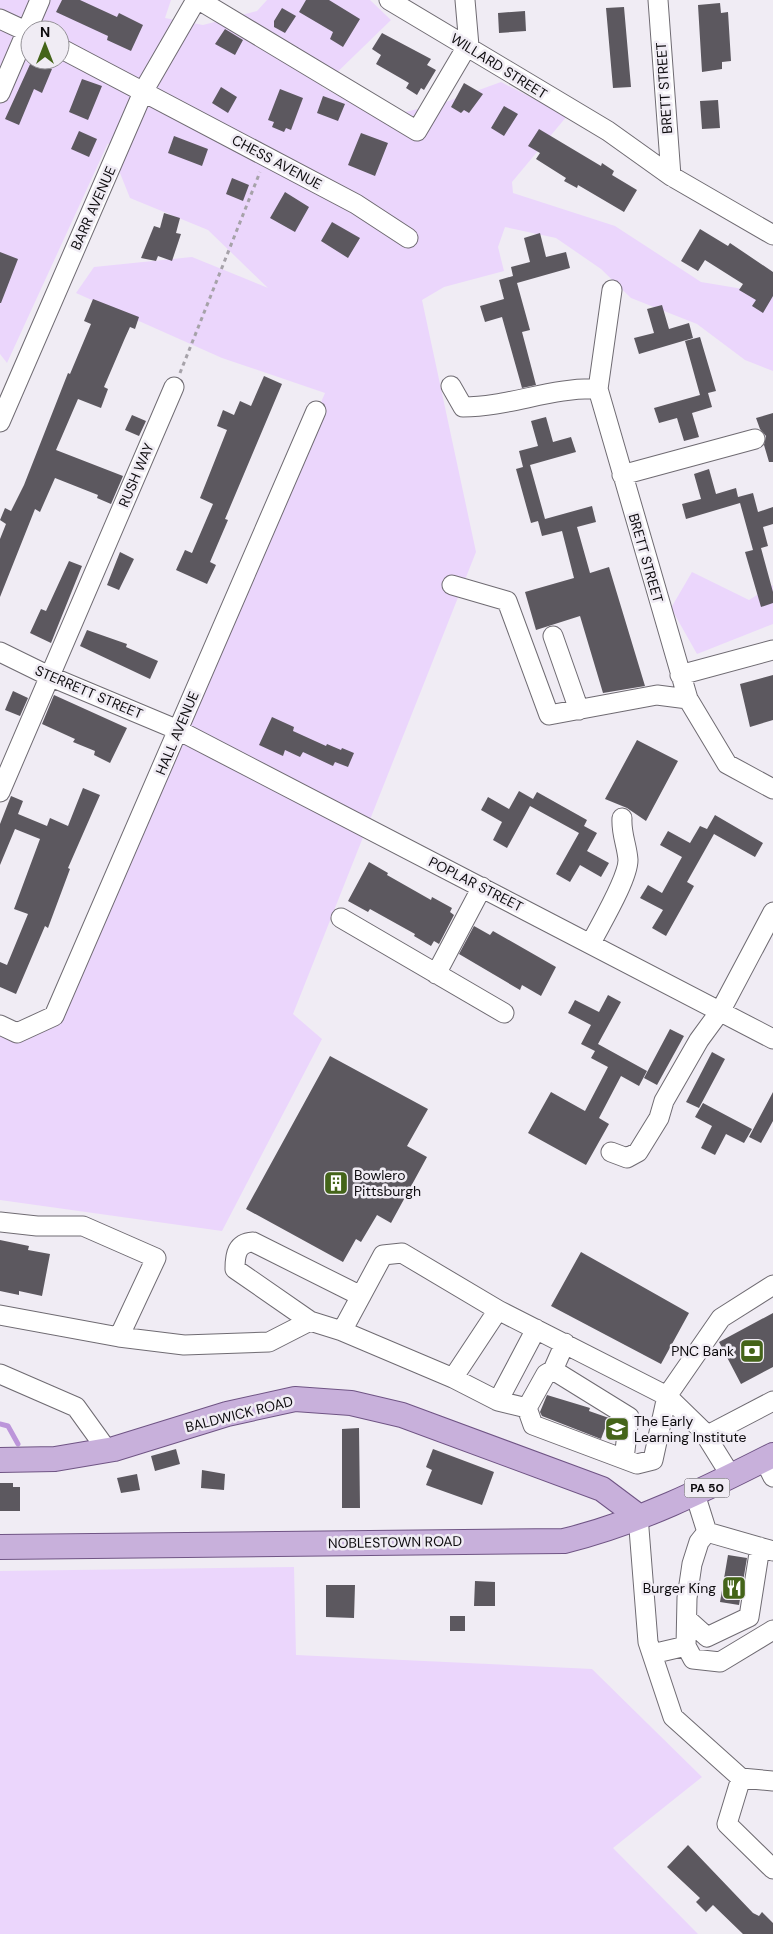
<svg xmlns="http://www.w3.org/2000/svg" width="773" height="1934" font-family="'DM Sans',sans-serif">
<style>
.green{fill:#ebd6fc;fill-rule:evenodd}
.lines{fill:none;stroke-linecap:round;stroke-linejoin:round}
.stream{stroke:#bc95da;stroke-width:5}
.building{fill:#5c585f}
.minor-casing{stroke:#6f6b72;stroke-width:21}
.major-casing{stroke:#6f5484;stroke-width:26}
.path{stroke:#a6a2a9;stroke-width:3;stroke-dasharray:4 4;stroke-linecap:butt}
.minor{stroke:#fff;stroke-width:19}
.major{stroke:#c8b0db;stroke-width:24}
.labels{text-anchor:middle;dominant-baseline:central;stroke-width:5;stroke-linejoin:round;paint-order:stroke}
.shield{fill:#f0ecf4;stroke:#514e53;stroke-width:1}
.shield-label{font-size:12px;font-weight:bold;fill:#0d0b0e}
.street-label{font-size:14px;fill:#0d0b0e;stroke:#f0ecf4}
.poi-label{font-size:14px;fill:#0d0b0e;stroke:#f0ecf4;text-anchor:start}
</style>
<rect width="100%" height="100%" fill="#f0ecf4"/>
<path class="green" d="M0,0H171L165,18L203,25L257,11L267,0H370L391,20L322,87L380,118L443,103L501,82L567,116L512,182L513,193L615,226L701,282L773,294V371L745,360L697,324L631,298L601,269L556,238L505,227L498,247L504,271L444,287L422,300L476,552L293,1014L322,1039L222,1231L0,1200V1017L28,1029L58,1007L325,393L222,358L76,293L94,267L192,257L268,288L208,230L130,198L108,143L7,363L0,354ZM30,30H60V60H30Z
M692,572L749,600L773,585V624L697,654L671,608Z
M294,1567L296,1655L592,1669L702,1777L613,1848L698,1934H0V1571Z"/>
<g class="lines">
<path class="stream" d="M0,1424L8,1426L18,1444"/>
</g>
<path class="building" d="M62,0H80L117,17L119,13L143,25L131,51L107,40L108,36L56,12Z
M306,0H329L360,19L343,47L330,39L333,32L299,12Z
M720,3L721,13L728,12L731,61L722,62V69L702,72L698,5Z
M624,7L631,87L613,88L606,8Z
M282,8L296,16L285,33L274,27V21Z
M525,11L526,31L499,33L498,13Z
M225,29L243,40L235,55L215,44Z
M382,33L431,59L427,65L436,70L424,90L421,88L417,95L406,88L409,83L376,64L381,55L372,49Z
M32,60L52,69L42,93L34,89L19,125L5,119Z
M82,79L102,86L88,120L69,112Z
M464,83L483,94L469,113L464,110L461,113L451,107Z
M221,87L237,97L228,113L212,103Z
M280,89L303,98L291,130L286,128L284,132L272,127L274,122L268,120Z
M323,96L345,104L338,121L317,113Z
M718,100L720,128L702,129L700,101Z
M504,106L518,114L504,136L491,128Z
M539,129L601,166L602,163L614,171L612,175L637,190L624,212L578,185L577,188L564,181L566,178L536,159L540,153L528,146Z
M79,131L97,139L89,157L71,149Z
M361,133L388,143L375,176L348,165Z
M174,136L208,149L202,166L168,153Z
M232,178L249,185L243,201L226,194Z
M285,192L309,207L295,232L270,218Z
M164,213L180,218L176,233L181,234L172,261L158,256L156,261L141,258L154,226L160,228Z
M332,222L360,238L348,258L321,241Z
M700,229L728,246L730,243L773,272V296L763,313L752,306L756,300L739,290L743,284L705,260L698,271L681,261Z
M540,233L546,257L566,252L570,268L517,283L530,330L522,332L536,385L522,388L502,317L485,322L480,306L504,299L499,280L513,276L511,267L530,262L524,238Z
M0,252L18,259L1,303H0Z
M93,299L139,317L135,329L130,327L125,338L104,387L108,389L101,408L78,399L56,450L123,476L111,504L97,498L98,495L55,478L40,512L35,509L0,597V539L6,524L0,520L5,508L11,511L24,485L68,373L70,374L91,324L84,321Z
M662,305L669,329L689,323L693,338L639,354L634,338L654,333L647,309Z
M700,337L716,391L708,393L712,407L692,413L699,437L684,441L677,418L659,423L654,408L700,395L685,341Z
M264,376L282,384L225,519L228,520L210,562L216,565L207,584L176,570L185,550L192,553L213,504L200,498L227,430L217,426L223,410L234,415L240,401L251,406Z
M773,413V462H769L764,445L766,436L760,429L756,418Z
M132,415L146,421L139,436L125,430Z
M546,417L553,442L571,437L576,452L530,465L545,519L592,506L596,522L577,527L590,573L609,567L645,686L603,693L580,616L536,630L525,592L574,578L562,531L542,536L538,521L531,523L516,469L523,467L519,451L538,446L531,421Z
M709,469L716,494L736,488L738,497L753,493L758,512L773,507V524L763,527L768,546L761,548L773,592V603L761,607L745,552L753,550L740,503L686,519L682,504L701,499L694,474Z
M120,552L134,559L119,590L107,585Z
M69,561L82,566L51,643L30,633L41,609L46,611Z
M87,630L127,644L126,647L158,661L150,679L80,646Z
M773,675V720L750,727L740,684Z
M13,691L28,698L20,716L5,710Z
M54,695L127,728L110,763L94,755L95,751L73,742L75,739L42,724Z
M272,717L294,727L293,731L326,746L327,744L341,750L342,748L354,753L348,767L335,762L333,766L303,752L300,757L285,750L283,756L259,745Z
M637,740L678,761L646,821L627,808L605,799Z
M83,788L100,795L68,868L70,869L48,928L45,926L16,994L0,987V962L7,965L28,914L14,909L40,839L15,829L0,865V824L11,796L23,801L18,814L47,826L50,818L68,826Z
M519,791L533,799L537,792L587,820L584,826L597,833L587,851L609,863L601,877L580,865L570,882L556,874L579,833L530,806L507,848L493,840L502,822L481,810L488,797L509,809Z
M715,815L763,843L755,857L714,834L687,882L694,886L666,936L652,928L663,910L640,898L648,885L662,893L682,857L660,845L668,831L690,843L700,826L707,829Z
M369,862L388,873L387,875L431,900L432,897L452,908L450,912L454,915L439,944L434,941L431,946L414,936L415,934L370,909L368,912L348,901Z
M474,926L490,935L493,931L556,967L541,996L522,985L520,990L459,954Z
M608,995L621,1002L598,1044L647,1071L639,1086L621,1076L599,1118L609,1124L586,1165L528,1133L551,1092L585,1111L608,1067L591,1058L595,1051L581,1044L591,1025L568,1013L575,1000L599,1012Z
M670,1029L684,1036L657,1085L644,1078Z
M712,1052L725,1059L699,1108L686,1102Z
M330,1056L428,1109L407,1146L427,1157L391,1223L377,1215L361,1242L356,1239L343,1262L246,1209Z
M773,1092V1121L761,1143L749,1137Z
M703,1103L752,1129L744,1143L726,1134L715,1155L701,1148L712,1126L695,1117Z
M0,1240L29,1246L28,1250L50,1254L42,1296L19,1291V1295L0,1291Z
M581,1252L689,1313L661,1364L551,1306Z
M773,1313V1367L741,1384L719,1342Z
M547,1395L590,1408L589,1411L609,1418L601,1439L542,1416L540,1412Z
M359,1428L360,1508H342V1429Z
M176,1449L180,1464L155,1471L151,1456Z
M433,1449L494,1472L482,1505L426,1485L432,1470L426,1467Z
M202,1470L225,1474L224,1490L201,1488Z
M137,1474L140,1490L121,1493L117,1478Z
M0,1483H13V1487H20V1511H0Z
M728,1555L747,1558L739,1605L720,1602Z
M475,1581L495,1582V1606H474Z
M326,1585H355L354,1618L326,1617Z
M450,1616H465V1631H450Z
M688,1845L753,1913L759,1916L762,1912L773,1923V1934H743L713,1905L706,1912L696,1902L700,1898L667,1867Z"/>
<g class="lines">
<defs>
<path id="minor" d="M199,0L417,131L463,53L469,46L465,0
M389,0L608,131L671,176L773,235
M658,0L671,176
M0,19L30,33
M60,48L356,204L408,238
M0,93L40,0
M612,290L598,389L688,699L727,764L773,789
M451,386L463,407C509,407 552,387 598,389
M0,422L144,90L196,0
M622,475L755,439
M452,585L507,601L549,715L657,695L688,699
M553,636L579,710
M0,652L49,676L178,730L773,1039
M680,675L773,650
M0,792L174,387
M341,918L504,1013
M591,943C600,925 628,879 628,860C627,845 621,834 622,818
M436,974L482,887
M0,1025L17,1033L54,1016L316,411
M611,1152L627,1158L638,1152L659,1118L664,1101L699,1040L721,1010L773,912
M0,1222L37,1226H83L156,1258L119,1337L0,1315
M310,1321L235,1269C235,1254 237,1243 253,1242L361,1296
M342,1331L383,1255L402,1253L498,1310
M119,1337L184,1345L269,1342L310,1321L342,1331L453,1378L498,1310L667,1396L703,1431L731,1476
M565,1343L553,1370L546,1374L527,1408L533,1425L637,1464L653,1460L667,1396L721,1318L773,1285
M553,1370L629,1417L624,1459
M0,1374L76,1407L107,1450
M453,1378L498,1401
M527,1408L498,1401L536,1329
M706,1436L773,1401
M764,1459L773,1477
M695,1494L707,1532
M638,1516L648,1642L673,1717L741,1778L773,1781
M773,1551L707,1532L699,1542L692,1564L687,1598L686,1646L693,1659L720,1662L773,1630
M687,1619L707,1637L749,1617L760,1547
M652,1654L686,1646
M741,1778L727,1824L773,1869"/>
<path id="major" d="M0,1460L55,1459L114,1449L227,1414L295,1399L351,1403L402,1415L602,1489L638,1516
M0,1547L564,1541C638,1523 706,1489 773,1455"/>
</defs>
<use href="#minor" class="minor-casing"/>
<use href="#major" class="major-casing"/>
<path class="path" d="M180,373L260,172"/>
<use href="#minor" class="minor"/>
<use href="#major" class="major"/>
</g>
<defs>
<symbol id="building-square" viewBox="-11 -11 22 22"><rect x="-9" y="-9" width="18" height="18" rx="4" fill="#446419" stroke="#f0ecf4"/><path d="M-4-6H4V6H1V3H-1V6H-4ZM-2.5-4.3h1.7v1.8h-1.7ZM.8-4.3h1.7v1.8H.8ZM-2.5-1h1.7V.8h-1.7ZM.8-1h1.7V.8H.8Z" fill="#fff"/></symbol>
<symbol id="bank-square" viewBox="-11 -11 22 22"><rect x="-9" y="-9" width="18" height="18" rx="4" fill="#446419" stroke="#f0ecf4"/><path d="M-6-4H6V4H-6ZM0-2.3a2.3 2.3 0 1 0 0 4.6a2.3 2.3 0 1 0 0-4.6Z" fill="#fff"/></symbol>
<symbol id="school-square" viewBox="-11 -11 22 22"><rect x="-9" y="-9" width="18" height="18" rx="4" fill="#446419" stroke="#f0ecf4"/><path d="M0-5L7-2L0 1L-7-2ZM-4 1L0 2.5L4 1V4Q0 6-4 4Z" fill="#fff"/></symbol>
<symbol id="restaurant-square" viewBox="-11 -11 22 22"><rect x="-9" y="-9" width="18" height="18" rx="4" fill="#446419" stroke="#f0ecf4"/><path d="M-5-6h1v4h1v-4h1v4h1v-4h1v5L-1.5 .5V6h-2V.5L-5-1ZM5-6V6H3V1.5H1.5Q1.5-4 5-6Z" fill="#fff"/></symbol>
</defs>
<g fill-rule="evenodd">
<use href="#building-square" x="322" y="1169" width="28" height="28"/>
<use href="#bank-square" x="738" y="1337" width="28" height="28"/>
<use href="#school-square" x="603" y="1415" width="28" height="28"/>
<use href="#restaurant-square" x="720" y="1574" width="28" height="28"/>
</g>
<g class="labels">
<rect class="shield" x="684.5" y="1478.5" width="45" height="19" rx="4"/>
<g class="shield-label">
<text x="707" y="1488">PA 50</text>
</g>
<g class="street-label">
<text transform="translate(499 66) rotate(32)">WILLARD STREET</text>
<text transform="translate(664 88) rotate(-94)">BRETT STREET</text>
<text transform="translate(277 162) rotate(28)">CHESS AVENUE</text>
<text transform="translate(93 208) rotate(-66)">BARR AVENUE</text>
<text transform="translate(136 475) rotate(-67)">RUSH WAY</text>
<text transform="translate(646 558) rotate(74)">BRETT STREET</text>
<text transform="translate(89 692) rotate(23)">STERRETT STREET</text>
<text transform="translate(177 733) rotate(-67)">HALL AVENUE</text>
<text transform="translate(476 884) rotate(27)">POPLAR STREET</text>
<text transform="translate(239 1414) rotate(-14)">BALDWICK ROAD</text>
<text transform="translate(395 1542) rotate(-1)">NOBLESTOWN ROAD</text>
</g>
<g class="poi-label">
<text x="354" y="1175">Bowlero<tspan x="354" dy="16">Pittsburgh</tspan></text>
<text x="734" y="1351" text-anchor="end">PNC Bank</text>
<text x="634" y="1421">The Early<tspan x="634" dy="16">Learning Institute</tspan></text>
<text x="716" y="1588" text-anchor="end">Burger King</text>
</g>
</g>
<g transform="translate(45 45)"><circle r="24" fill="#f0ecf4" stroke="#959298"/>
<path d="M0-4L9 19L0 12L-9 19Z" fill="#446419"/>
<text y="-8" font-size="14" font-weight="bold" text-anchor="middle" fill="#0d0b0e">N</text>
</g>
</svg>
